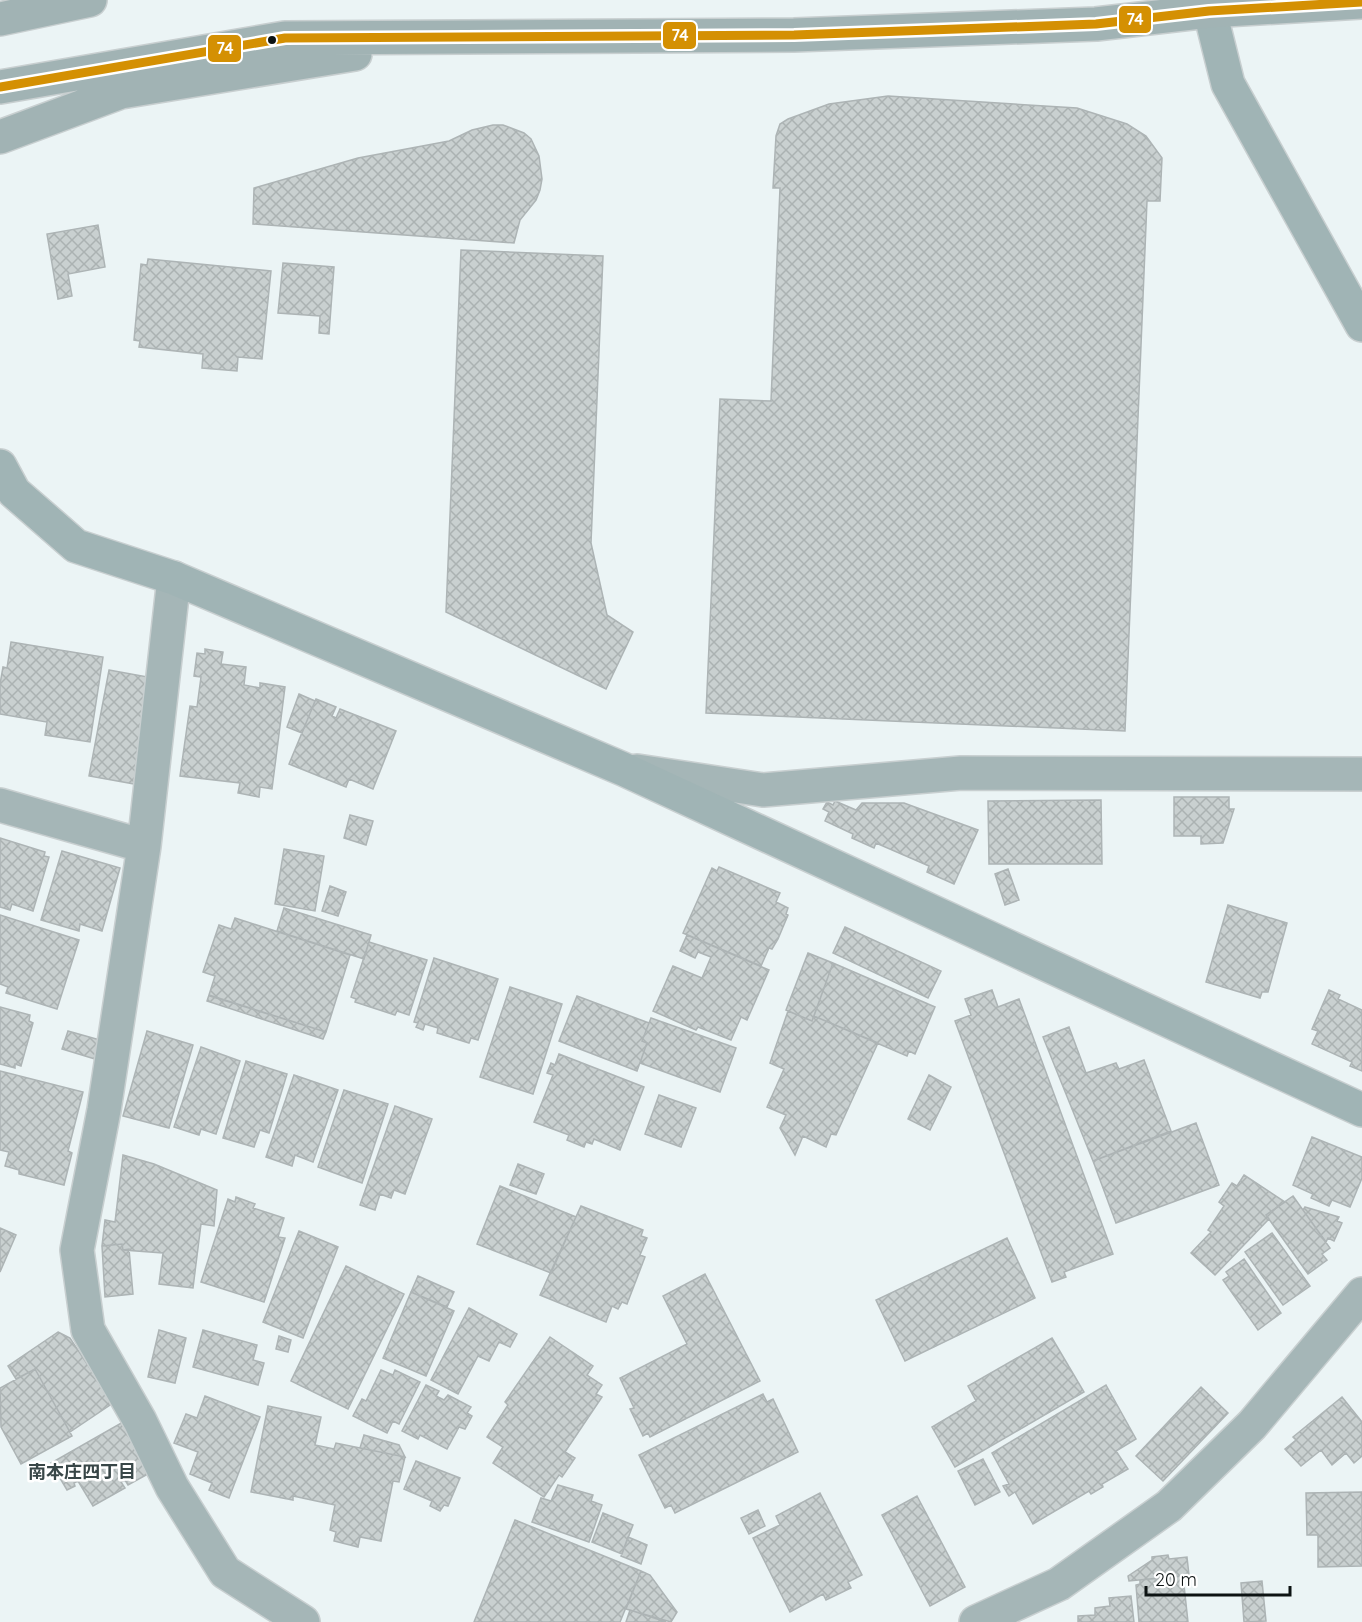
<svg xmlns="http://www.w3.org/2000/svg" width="1362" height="1622" font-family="Quicksand,'Noto Sans JP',sans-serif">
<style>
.building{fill:url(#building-cross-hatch);stroke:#adb4b5;stroke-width:1.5}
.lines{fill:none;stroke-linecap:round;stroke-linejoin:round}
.street-casing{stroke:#c8cfd0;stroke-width:36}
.secondary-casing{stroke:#c8cfd0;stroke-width:36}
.highway-casing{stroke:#c8cfd0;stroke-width:36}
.street{stroke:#a5b6b7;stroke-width:33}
.secondary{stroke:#a0b4b5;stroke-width:33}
.highway{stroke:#a1b3b4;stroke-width:33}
.bus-1-casing{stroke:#fff;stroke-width:14}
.bus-1{stroke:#d49003;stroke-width:9}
.bus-dot{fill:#0d1313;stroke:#fff;stroke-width:2}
.labels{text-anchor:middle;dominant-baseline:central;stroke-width:5;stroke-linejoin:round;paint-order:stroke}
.neighbourhood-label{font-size:18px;font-weight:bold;fill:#384647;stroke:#fff}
.line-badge{stroke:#fff;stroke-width:2}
.badge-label{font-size:16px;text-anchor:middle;font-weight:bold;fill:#fff}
</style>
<defs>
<pattern id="building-cross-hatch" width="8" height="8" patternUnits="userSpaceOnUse" patternTransform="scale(1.5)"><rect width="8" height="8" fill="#c9d0d0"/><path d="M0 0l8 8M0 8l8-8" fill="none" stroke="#abb2b2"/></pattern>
</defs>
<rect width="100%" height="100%" fill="#ebf4f5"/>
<path class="building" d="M888,96L1077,108L1127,124L1146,136L1162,158L1160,201H1147L1125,731L706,713L720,399L771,401L780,188H773L776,136L780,124L788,119L829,104Z
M493,125H503L524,133L531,139L539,156L542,179L540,190L536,200L520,220L514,243L253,224L254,188L358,158L449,141L472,130Z
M98,225L105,267L68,274L72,296L58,299L47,234Z
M461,250L603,256L591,543L607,615L633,632L606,689L446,612Z
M148,259L271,271L262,359L238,357L237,371L202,368L203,354L139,347L140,341L134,340L141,264L147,265Z
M283,263L334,267L329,334L319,333L320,316L278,313Z
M11,642L103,657L90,742L45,735L47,722L0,714V684L3,667L7,668Z
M205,649L223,652L221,664L246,667L244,685L260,688V683L285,687L272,789L260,787L259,797L238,793L240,783L180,776L190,706L197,707L201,677L194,676L197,653L205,654Z
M109,670L148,677L140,785L89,776Z
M299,694L315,701L302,733L287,727Z
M316,699L336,707L332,716L336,718L340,709L396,731L373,789L349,779L346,787L289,764Z
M1174,797H1229V809H1234L1223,843L1201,844V836H1174Z
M1101,800L1102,864H989L988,801Z
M835,801L856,810L862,803H904L978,830L954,884L927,872L929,866L876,843L874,848L852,838L853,834L825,821L829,812L823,809L827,802L833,805Z
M350,815L373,821L366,845L344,838Z
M0,838L45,852L44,856L49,857L33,911L12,904L10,910L0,907Z
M284,849L324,856L315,911L275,904Z
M62,851L120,868L102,931L80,924L79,931L41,920Z
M719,867L780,893L776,902L788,908L786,914L788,915L778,939L772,949L769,948L761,966L683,933L712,868L717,871Z
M1008,869L1019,900L1005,905L995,874Z
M330,886L346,892L338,916L322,911Z
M1228,905L1287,923L1268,992H1262L1260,998L1206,982Z
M284,908L371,935L364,959L277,931Z
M0,915L79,940L57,1009L6,993L8,987L0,984Z
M235,918L350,955L326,1032L209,995L215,976L203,972L219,925L231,929Z
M845,927L941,971L928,998L833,953Z
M687,935L769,970L747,1020L741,1017L731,1040L698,1027L696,1030L653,1011L673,966L702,978L711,957L698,952L695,958L680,951Z
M369,942L427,960L409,1015L397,1011L395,1015L355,1002L356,999L351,997Z
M808,953L833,963L812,1021L786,1010Z
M434,958L498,979L478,1040L471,1038L469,1043L437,1033L438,1028L425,1024L423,1030L416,1027L418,1023L414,1022Z
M833,963L935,1007L915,1054L909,1051L907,1056L814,1016Z
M510,987L562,1004L533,1094L480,1077Z
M992,990L998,1007L1019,999L1113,1254L1064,1272L1066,1277L1052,1282L955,1021L971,1015L965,999Z
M1329,990L1340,995L1338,999L1362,1010V1071L1350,1066L1352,1062L1312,1044L1318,1031L1312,1029Z
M209,995L210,996L326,1032L323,1039L207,1001Z
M577,996L649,1023L642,1041L647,1043L637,1071L559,1041Z
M0,1007L30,1015L29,1021L33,1023L21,1066L15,1064V1068L0,1064Z
M788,1011L812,1021L814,1016L878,1043L836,1135L831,1134L826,1147L803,1136L795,1155L780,1128L786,1115L767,1107L784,1069L770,1063Z
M651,1018L736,1048L720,1092L640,1063L647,1043L642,1041Z
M1069,1027L1086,1073L1116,1063L1119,1069L1144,1060L1171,1131L1093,1161L1043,1037Z
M68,1031L100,1040L95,1059L62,1049Z
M147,1031L193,1045L169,1128L123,1116Z
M201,1047L240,1061L216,1134L201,1129L199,1135L174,1127Z
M559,1054L644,1087L620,1150L594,1139L592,1144L586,1142L584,1147L567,1140L569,1135L534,1122L553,1075L547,1073L551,1063L555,1065Z
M246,1061L287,1074L269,1133L260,1130L254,1147L223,1138Z
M0,1071L83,1092L68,1151L72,1153L64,1185L19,1174V1170L5,1166L9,1152L0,1150Z
M294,1075L338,1090L313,1162L295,1155L292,1166L266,1157Z
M929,1075L951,1087L930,1130L908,1119Z
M344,1090L388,1104L362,1183L318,1167Z
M659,1095L696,1108L681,1147L645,1134Z
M395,1106L432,1119L405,1194L394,1190L391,1198L380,1194L375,1210L360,1205Z
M1196,1123L1219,1185L1116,1223L1093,1161Z
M1312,1137L1362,1157V1178L1350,1207L1332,1200L1329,1206L1311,1198L1313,1194L1293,1185Z
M123,1155L154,1164L217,1190L214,1226L201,1224L193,1288L159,1284L163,1253L123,1250L122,1244L102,1246L105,1220L115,1222Z
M518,1164L544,1174L536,1194L510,1185Z
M1244,1175L1285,1202L1266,1215L1269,1219L1215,1275L1191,1253L1211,1232L1208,1230L1224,1206L1219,1202L1232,1183L1237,1186Z
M500,1186L576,1217L551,1273L477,1244Z
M1293,1196L1330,1248L1322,1254L1327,1260L1308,1274L1266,1215Z
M236,1197L255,1204L253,1208L284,1218L278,1237L285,1238L264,1302L201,1282L228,1199L235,1202Z
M581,1206L643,1230L641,1236L647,1238L640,1255L645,1257L627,1304L622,1302L618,1309L612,1306L606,1322L540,1295Z
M1305,1207L1339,1217L1337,1221L1342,1223L1334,1241L1328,1238L1326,1242L1303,1210Z
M0,1228L16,1235L0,1272Z
M299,1231L338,1247L303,1338L263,1322Z
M1272,1233L1310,1286L1283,1305L1245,1252Z
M1007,1238L1035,1298L905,1361L876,1300Z
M122,1244L123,1250L129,1249L133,1294L105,1297L102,1246Z
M1244,1259L1281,1313L1258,1330L1223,1280L1229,1276L1226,1272Z
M346,1266L404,1294L348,1409L291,1381Z
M705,1274L760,1381L650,1437L648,1433L643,1436L630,1409L634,1408L620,1378L687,1344L663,1296Z
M418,1276L454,1292L447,1307L411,1292Z
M411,1292L454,1311L426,1376L383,1358Z
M469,1308L517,1334L510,1347L499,1342L489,1361L478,1356L458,1394L431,1380Z
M159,1330L186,1338L175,1383L148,1377Z
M203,1330L257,1345L253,1360L264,1363L258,1385L193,1367Z
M58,1332L70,1338L113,1403L70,1432L35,1369L16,1379L8,1366Z
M279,1336L291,1340L288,1352L276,1349Z
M550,1337L593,1366L587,1375L602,1385L596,1394L602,1397L565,1452L575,1458L562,1477L559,1475L544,1497L493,1463L503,1447L487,1437L508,1405L505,1402Z
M1052,1338L1084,1392L955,1467L932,1427L976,1401L968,1386Z
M35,1369L72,1436L21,1464L1,1427L0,1388Z
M381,1370L393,1375L395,1370L420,1382L399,1424L393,1421L387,1433L353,1416L362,1399L366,1401Z
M426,1385L439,1391L436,1396L444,1400L448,1395L471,1407L467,1413L472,1416L465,1429L459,1427L447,1449L420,1435L418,1439L402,1431Z
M1106,1385L1136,1439L1116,1451L1128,1469L1102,1484L1103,1487L1091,1494L1089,1491L1033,1524L1015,1492L1009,1496L1003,1486L1009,1484L992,1453Z
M1201,1387L1228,1413L1163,1481L1136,1456Z
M763,1394L767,1402L773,1399L798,1452L675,1513L671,1505L665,1508L639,1455Z
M205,1396L260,1417L229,1498L209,1490L212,1483L190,1474L198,1452L174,1443L186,1414L197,1418Z
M1342,1397L1362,1422V1456L1354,1463L1346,1453L1332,1465L1321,1450L1301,1466L1285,1449L1296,1440L1293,1437Z
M268,1406L321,1417L315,1445L334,1449L336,1443L405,1457L399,1482L393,1481L381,1541L360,1537L358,1547L334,1541L336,1532L330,1530L335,1505L293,1496V1500L251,1492Z
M123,1422L147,1465L143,1466L148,1474L128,1485L125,1480L121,1482L125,1488L93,1506L78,1481L74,1483L75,1486L67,1490L51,1463Z
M364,1435L399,1445L405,1457L360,1448Z
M983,1459L1000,1492L975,1505L958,1471Z
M416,1461L460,1478L448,1506L444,1505L440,1511L430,1506L432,1501L404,1489Z
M558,1485L593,1495L591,1501L602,1505L589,1542L532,1522L541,1498L551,1501Z
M1362,1492V1566L1318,1567V1535H1307L1306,1493Z
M820,1493L862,1575L848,1582L851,1588L826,1600L823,1594L790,1612L753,1538L780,1525L776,1516Z
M917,1496L965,1587L930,1606L882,1515Z
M758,1510L765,1526L749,1534L741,1518Z
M603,1513L633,1525L622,1554L592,1542Z
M515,1520L641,1571L620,1622H474Z
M628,1537L647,1545L641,1564L621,1556Z
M1168,1555L1169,1559L1187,1557L1189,1575L1129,1581L1128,1576L1152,1560V1557Z
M641,1571L650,1575L677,1612L671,1622L626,1609Z
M1183,1576L1188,1622H1139L1136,1585L1140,1584V1580Z
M1262,1581L1266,1621L1244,1622L1241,1583Z
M1131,1596L1134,1622H1078V1616L1095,1615V1608L1110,1606L1109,1598Z
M630,1610L666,1622H626Z"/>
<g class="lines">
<defs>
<path id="street" d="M174,578L144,846L104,1110L77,1250L88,1330L140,1421L172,1487L225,1572L303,1622
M637,771L763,790L961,773L1362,774
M0,805L144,846
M976,1622L1059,1584L1169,1506L1252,1425L1362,1294"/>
<path id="secondary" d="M1207,0L1228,84L1362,325
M0,466L14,492L76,546L174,578L623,769L1362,1110"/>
<path id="highway" d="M0,19L90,0
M0,87L285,38L794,35L1096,24L1209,11L1362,2
M0,137L121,92L355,54"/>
</defs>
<use href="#street" class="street-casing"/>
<use href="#secondary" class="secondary-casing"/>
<use href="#highway" class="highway-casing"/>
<use href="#street" class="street"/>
<use href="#secondary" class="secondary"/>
<use href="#highway" class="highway"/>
<defs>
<path id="bus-1" d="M0,87L285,38L794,35L1096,24L1209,11L1362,2"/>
</defs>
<use href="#bus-1" class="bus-1-casing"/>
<use href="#bus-1" class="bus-1"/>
</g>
<circle class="bus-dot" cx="272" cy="40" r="5"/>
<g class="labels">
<g class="neighbourhood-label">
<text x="82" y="1471">南本庄四丁目</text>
</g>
</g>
<g class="line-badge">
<rect x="1118" y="5" width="34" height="29" rx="6" fill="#d49003"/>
<rect x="662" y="21" width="35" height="29" rx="6" fill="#d49003"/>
<rect x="207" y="34" width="35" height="29" rx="6" fill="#d49003"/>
</g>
<g class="badge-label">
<text x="1135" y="25">74</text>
<text x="680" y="41">74</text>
<text x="225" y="54">74</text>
</g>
<path d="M1146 1586v9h144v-9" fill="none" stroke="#0d1313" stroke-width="3"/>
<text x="1155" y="1586" font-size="18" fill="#0d1313" stroke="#ffffff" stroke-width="4.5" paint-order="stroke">20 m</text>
</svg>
